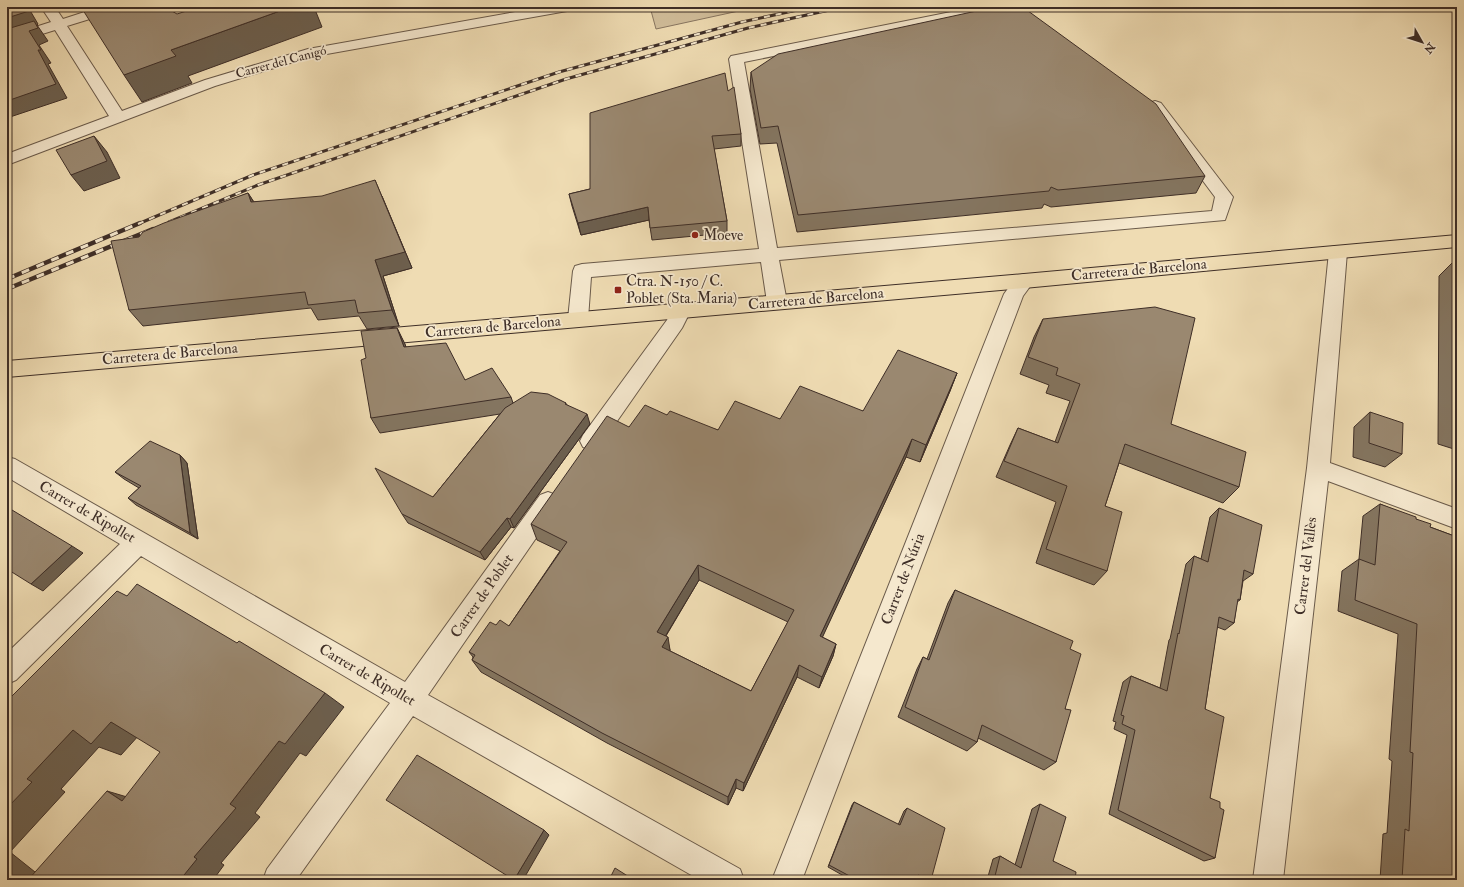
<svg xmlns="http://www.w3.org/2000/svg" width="1464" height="887" font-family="'IM FELL Double Pica',serif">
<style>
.green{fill:#d1be9b;stroke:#887661}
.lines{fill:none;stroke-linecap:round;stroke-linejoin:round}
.minor-casing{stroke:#6a5a4a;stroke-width:2}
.major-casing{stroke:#3e2e27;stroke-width:2}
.minor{fill:#f5e8ce;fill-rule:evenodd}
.major{fill:#efdcb3;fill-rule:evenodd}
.rail-far1-casing{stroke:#3e2e27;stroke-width:3}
.rail-casing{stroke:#3e2e27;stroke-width:4.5}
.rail-far1{stroke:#f5e8ce;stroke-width:2;stroke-dasharray:6;stroke-linecap:butt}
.rail{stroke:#f5e8ce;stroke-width:3;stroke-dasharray:8;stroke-linecap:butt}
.wall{fill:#847560;stroke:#3e2e27;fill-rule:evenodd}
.shaded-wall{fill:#6c5f4e;stroke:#3e2e27}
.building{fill:#9a8870;stroke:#3e2e27;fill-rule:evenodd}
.poi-dot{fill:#8f2418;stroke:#f5e8ce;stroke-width:1.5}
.labels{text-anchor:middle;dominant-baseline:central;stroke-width:3.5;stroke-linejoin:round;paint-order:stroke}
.far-street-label{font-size:13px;fill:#3e2e27;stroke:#f5e8ce}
.poi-label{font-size:15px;fill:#3e2e27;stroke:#f5e8ce;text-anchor:start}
.street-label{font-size:15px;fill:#3e2e27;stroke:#f5e8ce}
</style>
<rect width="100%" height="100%" fill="#efdcb3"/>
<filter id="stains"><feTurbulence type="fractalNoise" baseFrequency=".005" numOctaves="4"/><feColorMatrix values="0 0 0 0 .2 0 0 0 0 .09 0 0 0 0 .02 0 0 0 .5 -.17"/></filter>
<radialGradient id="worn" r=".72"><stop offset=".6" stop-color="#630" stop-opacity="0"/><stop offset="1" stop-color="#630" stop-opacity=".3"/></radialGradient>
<path class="green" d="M650,7H757L656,29Z"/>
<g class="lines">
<defs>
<path id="minor" d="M41,7H55L63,19L100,7H121L119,10L67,26L122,111L205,80L308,49L543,7H574L572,10L567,11L310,57L215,86L7,165V154L109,116L55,30L7,45V36L51,22Z
M976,7H1009L1010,9L1008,12L1003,13L996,11L744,62L777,248L1212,211L1215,197L1147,106L1149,103L1155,101L1161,103L1233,197L1225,220L779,260L787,302L784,307L777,309L770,307L767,302L761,262L591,277L588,319L585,324L578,326L571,324L568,319L573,271L575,266L582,264L759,249L729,59L731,56Z
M1338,246L1345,247L1347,252L1330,463L1457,509V529L1328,481L1283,880H1253L1307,468L1329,252L1331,247Z
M1024,274L1031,276L1034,281L1023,296L802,880H772L1004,294L1017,276Z
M681,303L688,305L691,310L682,328L599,447L591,450L583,447L580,441L583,435L667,320L674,305Z
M7,457L15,459L405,682L540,495L548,492L556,495L560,502L556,509L428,695L740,869L744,880H700L413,716L296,880H263L267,869L390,703L141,556L16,680L7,684V653L120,544L7,477Z"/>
<path id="major" d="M1457,235V247L1024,288L7,377V361L1024,274Z"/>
</defs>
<use href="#minor" class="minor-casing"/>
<use href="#major" class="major-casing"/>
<use href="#minor" class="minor"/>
<use href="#major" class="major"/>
<defs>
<path id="rail-far1" d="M169,222L258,185L566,79L748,28L843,7
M138,224L253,175L559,72L742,22L811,7"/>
<path id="rail" d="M7,279L140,223
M7,289L153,229"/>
</defs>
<use href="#rail-far1" class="rail-far1-casing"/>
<use href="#rail" class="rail-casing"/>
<use href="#rail-far1" class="rail-far1"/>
<use href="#rail" class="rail"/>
</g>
<path class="wall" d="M751,72L1205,176L1196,193L1051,207L1044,204L1042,208L797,232L777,143L760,144L750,89Z
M728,91L741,134V146L714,149L727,221V233L652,240L649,220L581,235L572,206L569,194L590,189Z
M248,193L254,202L382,196L412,268L383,276L399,326L367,329L359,316L318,320L311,308L143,326L129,310L139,237Z
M1457,258V450L1438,444L1439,276Z
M1043,319L1171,424L1239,487L1223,503L1119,463L1105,506L1107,571L1094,585L1036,563L1056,502L996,477L1010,445L1018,428L1055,442L1070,401L1046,393L1049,385L1020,374L1034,337Z
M397,328L406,347L465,380L511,397L513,403H566V404L590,424L514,528L511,527L485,560L408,523L402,514L433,497L500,414L380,433L371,418L366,358Z
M957,373L950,391L920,462L906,457L822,637L836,644L833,656L819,688L797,677L743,791L736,788L728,805L607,743L481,672L472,660L473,657L469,652L496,625L509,626L560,551L537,540L531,524L629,427L667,415L718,430L780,419L863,411ZM699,580L788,622L751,691L670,651V650L666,636Z
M1370,412L1402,454L1385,467L1353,457L1354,427Z
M180,455L187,463L198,539L136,505L128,498L139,488L124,479L115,472Z
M1380,504L1416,519L1430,527L1457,537V602H1456V657L1457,880H1380L1383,834L1387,833L1392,761L1389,759L1398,634L1338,611L1342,571L1359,559L1363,516Z
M1219,508L1253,574L1243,581L1240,600L1237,602L1234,623L1225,630L1217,627L1205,709L1210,798L1215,858L1204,861L1109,814L1127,735L1114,729L1116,722L1113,721L1123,682L1131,676L1160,688L1169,640L1170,639L1186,564L1194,556L1201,559L1210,517Z
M955,590L1070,649L1065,709L1056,762L1044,770L978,738L977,742L967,751L898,717L917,669L923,657L927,659L948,603Z
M854,802L898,825L904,811L907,808L931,880H921L917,878L916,880H851L828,867L852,805Z
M1040,804L1053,861L1075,880H987L993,859L1000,856L1015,865L1032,809Z"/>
<path class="shaded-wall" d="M26,7H28L38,24L37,25L48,41L39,45L51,63L48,64L67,98L7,118V18Z
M291,7H314L322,27L188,76L192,83L142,102L124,75L171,50Z
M94,136L107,152L120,178L84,191L71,175Z
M375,180L412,268L383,276L399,326L392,310L375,260Z
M248,193L258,209L251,202Z
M648,207L649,220L581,235L578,223Z
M397,328L405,344L411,363L404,347Z
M957,373L950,391L920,462L926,445Z
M587,414L590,424L514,528L510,519Z
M912,439L906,457L817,649L820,636Z
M180,455L187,463L198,539L190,533Z
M507,518L511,527L485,560L480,552Z
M72,546L83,553L43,591L31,584Z
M698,565L699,580L660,645L657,632Z
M668,637L670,650L664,659L662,647Z
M836,644L833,656L819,688L822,677Z
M799,665L797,677L743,791L744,783Z
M325,693L344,707L306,756L300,753L255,813L260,817L221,863L224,865L213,880H180L194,857L230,804L279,741Z
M111,722L140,734L121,755L99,747L61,789L65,792L10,852L45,880H15L7,873V808L27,779L73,730Z
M736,779V788L728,805V797Z
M107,791L137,800L122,801Z
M544,830L549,835L523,880H514Z"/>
<path class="building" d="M7,7H26L29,11L7,18Z
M81,7H165L177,14L199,7H291L171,50L176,56L124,75Z
M995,7H1016L1024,8L1156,104L1205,176L1058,190L1051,187L1049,191L798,215L778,126L761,128L751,72L778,54Z
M34,21L38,28L29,31L41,50H38L56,84L7,101V29Z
M725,73L728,91L734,87L741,134L712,136L727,221L650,228L648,207L578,223L569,194L590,189V113Z
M94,136L107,161L71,175L56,150Z
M375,180L405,252L375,260L392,310L358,313L355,300L308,305L305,292L129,310L111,241L139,237L143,232L164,223L248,193L251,202L322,196Z
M1155,307L1195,318L1171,424L1246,452L1239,487L1125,444L1105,506L1122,512L1107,571L1046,549L1067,486L1004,461L1018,428L1058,443L1080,384L1056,375L1058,368L1028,357L1043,319Z
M397,328L404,347L446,343L465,380L492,368L511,397L371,418L361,360L366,358L361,331Z
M898,350L957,373L926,445L912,439L820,636L836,644L822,677L799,665L744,783L736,779L728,797L602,733L472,660L475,655L469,652L490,622L496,625L500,620L509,626L567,542L531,524L607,416L629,427L645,405L667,415L670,411L718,430L735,401L780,419L800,386L863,411ZM698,565L794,610L751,691L662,647L668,637L657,632Z
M531,392L548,394L566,403L565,404L587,414L510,519L507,518L480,552L402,514L375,468L433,497L505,408Z
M1370,412L1403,423L1402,454L1369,443Z
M150,441L180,455L190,533L128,498L141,486L115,472Z
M1380,504L1416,517V519L1431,524L1430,527L1457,537V584L1456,583V657L1457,658V880H1402L1405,829L1409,831L1413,753L1410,752L1417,624L1355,600L1359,559L1375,565Z
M1219,508L1262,525L1253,574L1244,570L1240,600L1238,599L1234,623L1219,617L1205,709L1224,717L1210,798L1220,802V808L1224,810L1215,858L1118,810L1135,730L1122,724L1124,716L1121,715L1131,676L1167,691L1178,633L1179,634L1194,556L1208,562Z
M12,510L72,546L31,584L7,569V514Z
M137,584L237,643L239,641L325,693L285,744L279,741L230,804L236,808L194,857L197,859L180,880H91L90,879L89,880H28L107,791L122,801L160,752L111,722L91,744L73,730L27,779L32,782L7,808V701L117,591L127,596Z
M955,590L1073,641L1070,649L1081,654L1065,709L1071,710L1056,762L982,725L977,742L905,707L923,657L929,660Z
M417,755L544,830L514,880L386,800Z
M854,802L900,825L907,808L945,828L931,880H928L918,875L916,880H857L829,865Z
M1040,804L1066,817L1053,861L1076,872L1075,880H994L1000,856L1021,868Z
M615,868L634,880H609Z
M7,873L15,880H7Z"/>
<g class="poi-dot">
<circle cx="695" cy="235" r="4"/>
<rect x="614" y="286" width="8" height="8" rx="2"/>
</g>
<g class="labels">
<g class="far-street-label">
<text transform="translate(281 62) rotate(-15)">Carrer del Canigó</text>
</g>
<g class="poi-label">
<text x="703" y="235">Moeve</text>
<text x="626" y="281">Ctra. N-150 / C.<tspan x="626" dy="17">Poblet (Sta. Maria)</tspan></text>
</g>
<g class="street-label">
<text transform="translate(1139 270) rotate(-5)">Carretera de Barcelona</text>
<text transform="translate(816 299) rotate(-5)">Carretera de Barcelona</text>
<text transform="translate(493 327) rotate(-5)">Carretera de Barcelona</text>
<text transform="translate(170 354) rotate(-5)">Carretera de Barcelona</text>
<text transform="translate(87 512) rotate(30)">Carrer de Ripollet</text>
<text transform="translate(1306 566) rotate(-83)">Carrer del Vallès</text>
<text transform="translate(903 579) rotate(-69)">Carrer de Núria</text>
<text transform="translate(482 596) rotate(-55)">Carrer de Poblet</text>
<text transform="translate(367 675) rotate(30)">Carrer de Ripollet</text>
</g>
</g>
<rect width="1464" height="887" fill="none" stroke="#efdcb3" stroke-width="24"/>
<rect x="8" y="8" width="1448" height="871" fill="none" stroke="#3e2e27" stroke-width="2"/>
<rect x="12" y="12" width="1440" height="863" fill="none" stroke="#3e2e27"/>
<g transform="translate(1422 42) rotate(129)" stroke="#f5e8ce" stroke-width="3" paint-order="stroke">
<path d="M0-3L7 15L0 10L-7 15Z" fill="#3e2e27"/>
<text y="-6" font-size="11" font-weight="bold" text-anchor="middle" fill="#3e2e27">N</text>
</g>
<rect width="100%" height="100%" filter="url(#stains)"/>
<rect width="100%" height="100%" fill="url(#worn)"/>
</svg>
